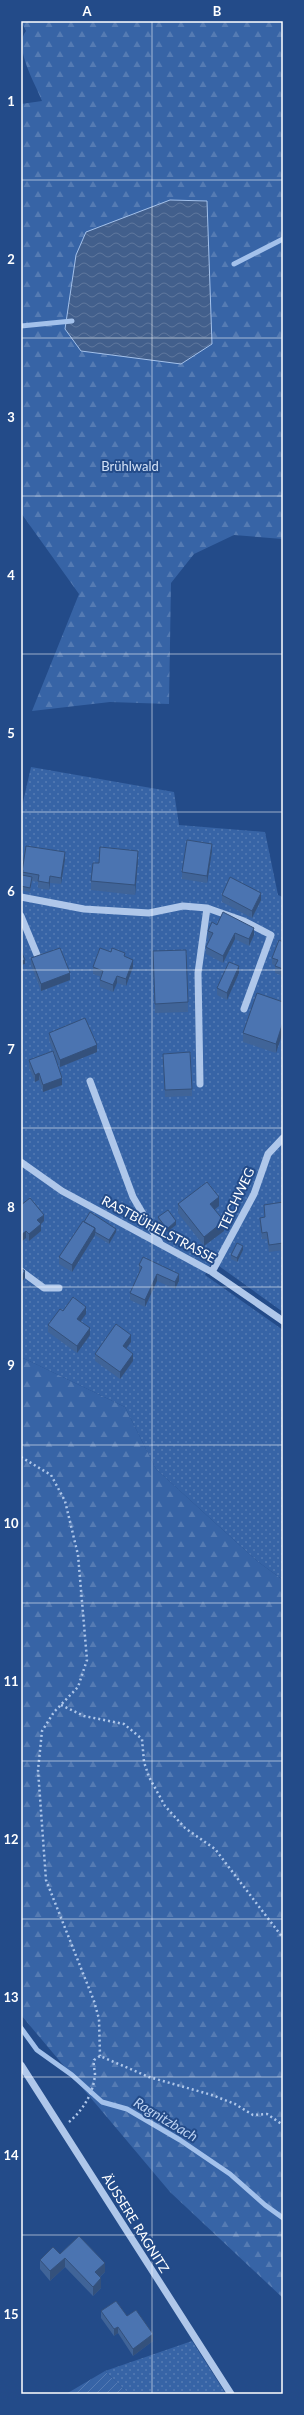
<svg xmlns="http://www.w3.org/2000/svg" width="304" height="2415" font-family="Lato,sans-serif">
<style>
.grass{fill:url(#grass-dots)}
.forest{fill:url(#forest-firs);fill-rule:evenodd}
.garden{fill:url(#garden-furrows)}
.water{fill:url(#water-waves);stroke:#a3c1eb}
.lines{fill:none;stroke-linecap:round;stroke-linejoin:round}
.stream{stroke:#a3c1eb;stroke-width:5}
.path{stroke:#afc7ea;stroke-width:2.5;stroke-dasharray:2 3;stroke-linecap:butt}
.minor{stroke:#afc7ea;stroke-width:7}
.wall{fill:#406498}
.shaded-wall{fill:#34517c}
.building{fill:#4b74b1;stroke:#34517c}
.grid{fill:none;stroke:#fff;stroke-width:1;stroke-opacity:0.55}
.labels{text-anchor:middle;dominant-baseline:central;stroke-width:4;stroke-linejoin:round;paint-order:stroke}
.park-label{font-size:13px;fill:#d4e2f7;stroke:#234b89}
.street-label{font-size:13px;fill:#fff;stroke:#234b89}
.water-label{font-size:14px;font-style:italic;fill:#bbd1f1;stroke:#234b89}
.neatline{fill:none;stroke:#fff;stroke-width:1.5}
.grid-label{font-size:13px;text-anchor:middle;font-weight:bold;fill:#fff}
</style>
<defs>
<pattern id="grass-dots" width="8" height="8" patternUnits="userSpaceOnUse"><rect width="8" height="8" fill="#3764a6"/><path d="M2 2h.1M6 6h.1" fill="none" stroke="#557bb3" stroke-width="1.8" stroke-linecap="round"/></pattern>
<pattern id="forest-firs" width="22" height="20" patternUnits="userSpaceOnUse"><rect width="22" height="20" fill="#3764a6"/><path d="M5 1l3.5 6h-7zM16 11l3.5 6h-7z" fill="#557bb3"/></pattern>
<pattern id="garden-furrows" width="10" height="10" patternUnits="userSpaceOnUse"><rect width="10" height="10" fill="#3764a6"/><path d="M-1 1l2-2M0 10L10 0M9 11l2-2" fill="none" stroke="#557bb3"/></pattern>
<pattern id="water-waves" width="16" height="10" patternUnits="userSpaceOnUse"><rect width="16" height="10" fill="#425f8c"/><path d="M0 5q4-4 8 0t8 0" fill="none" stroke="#5e779d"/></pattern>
</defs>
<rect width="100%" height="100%" fill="#234b89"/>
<path class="grass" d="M31,767L174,792L179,825L265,832L278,895L283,897V1312L212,1261L205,1275L283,1330V1580L257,1561L156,1469L125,1407L21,1357V811Z
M192,2341L226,2394H129L105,2371Z"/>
<path class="forest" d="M21,21H283V539L234,535L194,554L171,583L169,704L110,702L32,711L79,594L21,513V104L42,101C35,83 13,47 26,31ZM170,200L207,201L211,344Z
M21,1357L125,1407L156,1469L257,1561L283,1580V2298L170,2192L21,2015Z"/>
<path class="garden" d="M105,2371L129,2394H66Z"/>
<path class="water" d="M170,200L207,201L212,344L181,364L81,351L65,329L76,255L86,232Z"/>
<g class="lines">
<path class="stream" d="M234,264L283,239
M21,326L72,321
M21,2028L37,2050L72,2075L102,2102L127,2109L180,2140L230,2174L265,2205L283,2218"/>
<path class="path" d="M21,1457L51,1475L65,1501L78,1555L87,1660L78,1687L54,1712L42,1731L38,1770L46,1880L94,2001L99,2019L100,2056
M61,1705L84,1716L124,1724L142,1739L144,1762L149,1777L165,1806L185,1828L215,1849L283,1938
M69,2122C83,2110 93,2094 95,2075C95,2070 93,2066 94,2060L100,2056L149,2077L212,2095L235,2104L253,2115L267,2114L283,2125"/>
<path class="minor" d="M21,897L84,909L149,913L183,906L207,908L198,973L200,1084
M207,908L244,921L271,935L244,1009
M21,916L40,962
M90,1081L133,1197L160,1243
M21,1162L62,1191L212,1272L283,1321
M21,1271L44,1288H59
M212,1272L254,1194L268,1154L283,1138
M21,2065L231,2394"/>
</g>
<path class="wall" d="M212,851L207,883L182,879V872Z
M65,859L61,884L50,883L49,890L38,888V882L32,881L30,892L21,890V870H23Z
M138,860L135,895L91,890V881Z
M222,895L261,900L252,918L222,902Z
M217,925L254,935L249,946L235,939L223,963L206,954V947L210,939L208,938V931Z
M283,942V976L275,973V966L272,964V958Z
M153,951L188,1002V1012L155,1013Z
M125,957L133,967L126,986L117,983L113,992L100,987V980L101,977L93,974V967Z
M31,958L70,980L41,991L31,965Z
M239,973L227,1000L217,995V988Z
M283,1002L276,1053L243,1042V1033Z
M49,1033L97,1052L60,1067L49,1040Z
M163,1054L192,1089V1096L165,1097Z
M29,1060L62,1085L43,1092L39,1080L35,1082L29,1067Z
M283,1202V1250L269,1252L267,1239H262L260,1225V1218L264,1217V1205Z
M178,1204L219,1206L215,1210L224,1231L204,1246L178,1213Z
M21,1205L44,1221L41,1224V1231L29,1241L26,1238L21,1242Z
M158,1217L176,1225L167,1232L158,1221Z
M84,1222L116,1232L109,1244L95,1235L72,1272L59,1264V1257Z
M243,1250L237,1262L231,1259V1255Z
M139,1265L179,1281L175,1289L157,1281L145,1307L130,1300V1293L140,1273L139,1272Z
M63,1311L86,1314L80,1322L90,1335L77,1353L48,1332V1325Z
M131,1342L126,1348L133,1361L120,1379L95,1361V1354Z
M60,2254L105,2272L100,2277L101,2288L93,2296L65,2267L50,2281L40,2269V2260Z
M101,2311L127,2316L153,2341L133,2356L118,2333L114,2336L101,2318Z"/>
<path class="shaded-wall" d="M212,844V851L207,883V876Z
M138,851V860L135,895V885Z
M65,852V859L61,884V878Z
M50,876V883L49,890V883Z
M261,893V900L252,918V911Z
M254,928V935L249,946V939Z
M235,933V939L223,963V956Z
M25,960V964L21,965V961Z
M133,960V967L126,986V979Z
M239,966V973L227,1000V993Z
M70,973V980L41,991V984Z
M117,976V983L113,992V985Z
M283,1022V1032L276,1053V1044Z
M97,1045V1052L60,1067V1060Z
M39,1073V1080L35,1082V1075Z
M62,1078V1085L43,1092V1085Z
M219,1197V1206L210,1213V1204Z
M44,1215V1221L41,1224V1231L29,1241V1234L37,1220Z
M176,1221V1225L167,1232V1229Z
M224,1221V1231L204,1246V1237Z
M95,1228V1235L72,1272V1265Z
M116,1229V1232L109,1244V1240Z
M26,1231V1238L21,1242V1235Z
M243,1246V1250L237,1262V1258Z
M25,1271V1278L21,1283V1276Z
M157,1274V1281L145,1307V1300Z
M179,1274V1281L175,1289V1282Z
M86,1307V1314L77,1326V1319Z
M90,1328V1335L77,1353V1346Z
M131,1335V1342L123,1353V1346Z
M133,1354V1361L120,1379V1372Z
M65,2258V2267L50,2281V2271Z
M105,2263V2272L95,2281V2272Z
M101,2278V2288L93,2296V2287Z
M118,2327V2333L114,2336V2329Z
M153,2334V2341L133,2356V2349Z"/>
<path class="building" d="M187,840L212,844L207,876L182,872Z
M26,846L65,852L61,878L50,876L49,883L38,881L39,875L22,872Z
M100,847L138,851L135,885L91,881L93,863H99Z
M21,870H23L22,875L32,877L30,888L21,886Z
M230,877L261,893L252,911L222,895Z
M223,912L254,928L249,939L235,933L223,956L206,947L213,933L208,931L212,922L217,925Z
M279,940L283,942V969L275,966L278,960L272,958Z
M60,948L70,973L41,984L31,958Z
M100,948L111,952L112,948L125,953L124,956L133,960L126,979L117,976L113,985L100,980L103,971L93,967Z
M186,950L188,1002L155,1004L153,951Z
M21,951L25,960L21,961Z
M229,962L239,966L227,993L217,988Z
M257,993L283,1002V1022L276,1044L243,1033Z
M85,1018L97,1045L60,1060L49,1033Z
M53,1051L62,1078L43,1085L39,1073L35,1075L29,1060Z
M190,1052L192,1089L165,1090L163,1054Z
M207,1182L219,1197L210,1204L224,1221L204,1237L178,1204Z
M30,1198L44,1215L37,1220L41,1224L29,1234L26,1231L21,1235V1205Z
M283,1202V1243L269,1245L267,1232L262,1233L260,1218L265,1217L264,1205Z
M168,1210L176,1221L167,1229L158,1217Z
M90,1212L116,1229L109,1240L95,1232V1228L84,1222Z
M83,1221L95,1228L72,1265L59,1257Z
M237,1243L243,1246L237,1258L231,1255Z
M143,1257L179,1274L175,1282L157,1274L145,1300L130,1293L142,1267L139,1265Z
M21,1268L25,1271L21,1276Z
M73,1297L86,1307L77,1319L90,1328L77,1346L48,1325L60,1309L63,1311Z
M116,1324L131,1335L123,1346L133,1354L120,1372L95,1354Z
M79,2236L105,2263L95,2272L101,2278L93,2287L65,2258L50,2271L40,2260L53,2247L60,2254Z
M116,2301L127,2316L136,2310L153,2334L133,2349L118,2327L114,2329L101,2311Z"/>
<path class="grid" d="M152,21V2394M21,180H283M21,338H283M21,496H283M21,654H283M21,812H283M21,970H283M21,1128H283M21,1287H283M21,1445H283M21,1603H283M21,1761H283M21,1919H283M21,2077H283M21,2235H283"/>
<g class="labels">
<g class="park-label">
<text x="130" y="466">Brühlwald</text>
</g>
<g class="street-label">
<text transform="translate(236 1199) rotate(-65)">TEICHWEG</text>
<text transform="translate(159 1229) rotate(28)">RASTBÜHELSTRASSE</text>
<text transform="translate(136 2223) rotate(58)">ÄUSSERE RAGNITZ</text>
</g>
<g class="water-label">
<text transform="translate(166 2119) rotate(31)">Ragnitzbach</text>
</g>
</g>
<rect width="304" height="2415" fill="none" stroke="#234b89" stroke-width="44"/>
<rect x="22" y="22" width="260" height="2371" class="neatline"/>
<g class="grid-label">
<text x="87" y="16">A</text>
<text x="217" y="16">B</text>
<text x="11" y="106">1</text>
<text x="11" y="264">2</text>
<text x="11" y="422">3</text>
<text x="11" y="580">4</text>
<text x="11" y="738">5</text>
<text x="11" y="896">6</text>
<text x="11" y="1054">7</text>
<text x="11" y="1212">8</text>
<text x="11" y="1370">9</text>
<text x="11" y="1528">10</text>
<text x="11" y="1686">11</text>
<text x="11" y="1844">12</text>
<text x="11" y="2002">13</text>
<text x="11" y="2160">14</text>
<text x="11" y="2319">15</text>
</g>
</svg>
